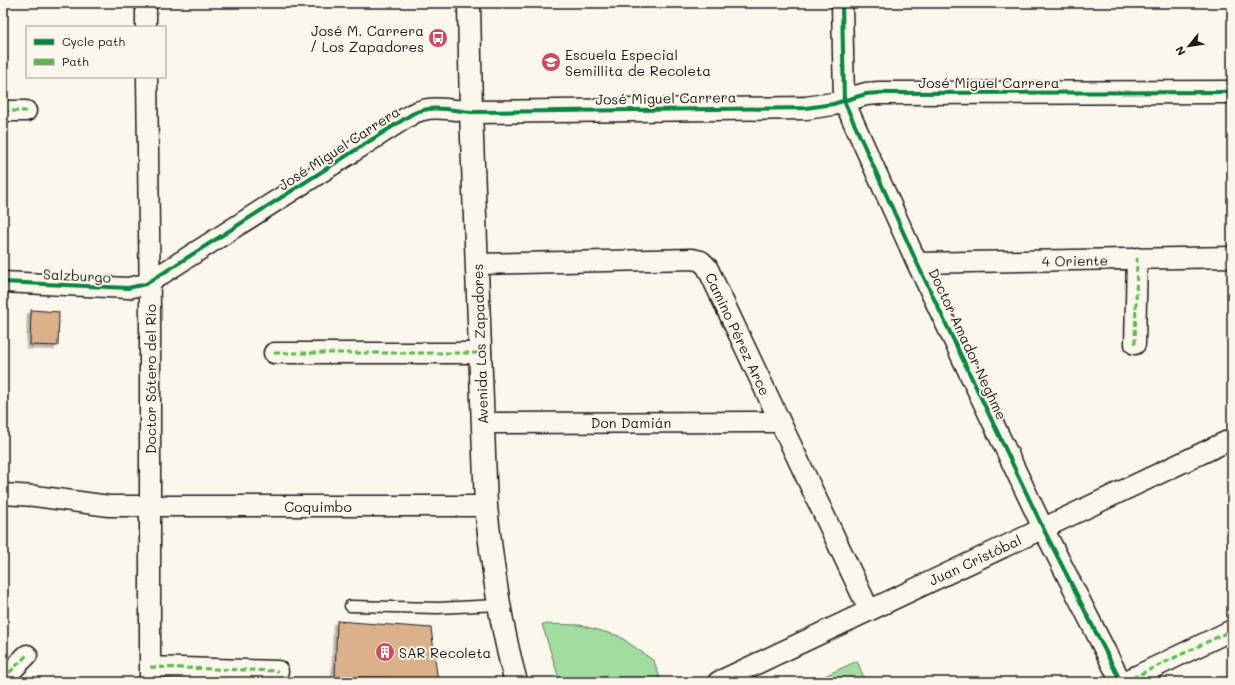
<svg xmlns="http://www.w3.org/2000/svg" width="1235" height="685" font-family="Mali,sans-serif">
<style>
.green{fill:#a2dca1;stroke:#5f7c5e}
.building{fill:#dbb18c;stroke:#1c1c1c;filter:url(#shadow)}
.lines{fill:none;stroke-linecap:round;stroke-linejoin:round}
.service-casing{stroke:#1c1c1c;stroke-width:13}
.minor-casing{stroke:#1c1c1c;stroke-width:23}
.tertiary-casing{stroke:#1c1c1c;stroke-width:25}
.secondary-casing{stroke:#1c1c1c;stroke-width:25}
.service{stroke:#fbf7ec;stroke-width:10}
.minor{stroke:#fbf7ec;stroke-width:20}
.tertiary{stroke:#fbf7ec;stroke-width:22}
.secondary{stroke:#fbf7ec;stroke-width:22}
.quiet{stroke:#58b947;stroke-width:3;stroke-dasharray:6 3;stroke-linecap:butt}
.cycleway-casing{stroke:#fbf7ec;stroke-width:6}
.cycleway{stroke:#00873e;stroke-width:4}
.labels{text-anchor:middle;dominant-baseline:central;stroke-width:4;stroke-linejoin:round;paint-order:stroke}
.poi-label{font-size:14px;fill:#1c1c1c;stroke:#fbf7ec;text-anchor:start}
.street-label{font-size:14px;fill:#1c1c1c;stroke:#fbf7ec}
</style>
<defs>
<filter id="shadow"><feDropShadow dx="-3.5" dy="3.5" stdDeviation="0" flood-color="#0004"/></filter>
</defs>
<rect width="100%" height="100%" fill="#fbf7ec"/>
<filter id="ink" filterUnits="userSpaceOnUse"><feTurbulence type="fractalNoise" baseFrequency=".025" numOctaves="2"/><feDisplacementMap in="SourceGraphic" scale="8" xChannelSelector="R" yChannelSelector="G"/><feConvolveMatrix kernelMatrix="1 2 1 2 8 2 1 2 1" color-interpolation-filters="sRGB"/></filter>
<g filter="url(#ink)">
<path class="green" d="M542,624L580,625L619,636L654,661L660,678L652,682H560Z
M857,661L866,682H814V681Z"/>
<path class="building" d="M31,310L59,312L58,346L30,345Z
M337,621L431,628L438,682H394V678L335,677Z"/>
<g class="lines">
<defs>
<path id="service" d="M350,606L438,608L498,605"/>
<path id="minor" d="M146,3V27
M842,3L844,101L917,263L1043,528L1121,682
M147,77L150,307V682
M3,111H26
M917,263L1232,257
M477,264L692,259L701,261L707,267L869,610
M3,282L128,288L146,284L412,114C431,104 451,110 471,112
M1135,344L1137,258
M274,353H481
M483,423L780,422
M3,494L35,496L109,506H486
M150,667L278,671
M3,679L27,655
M718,682L1232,439
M1124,682L1232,630"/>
<path id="tertiary" d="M471,112L806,108L833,104L866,94L879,93L1232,92"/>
<path id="secondary" d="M469,3L471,112L486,506C492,566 500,624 516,682"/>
</defs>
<use href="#service" class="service-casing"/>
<use href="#minor" class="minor-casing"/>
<use href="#tertiary" class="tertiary-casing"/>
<use href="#secondary" class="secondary-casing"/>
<use href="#service" class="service"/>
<use href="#minor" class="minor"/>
<use href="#tertiary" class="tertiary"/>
<use href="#secondary" class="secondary"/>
<path class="quiet" d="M3,111H26
M1135,344L1137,258
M274,353H481
M150,667L278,671
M3,679L27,655
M1124,682L1232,630"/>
<defs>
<path id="cycleway" d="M842,3L844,101L917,263L1043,528L1121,682
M3,282L128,288L146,284L412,114C431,104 451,110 471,112L806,108L833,104L866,94L879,93L1232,92"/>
</defs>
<use href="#cycleway" class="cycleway-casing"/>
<use href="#cycleway" class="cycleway"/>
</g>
</g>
<defs>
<symbol id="bus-disc" viewBox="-11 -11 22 22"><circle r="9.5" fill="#d1495b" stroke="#fbf7ec"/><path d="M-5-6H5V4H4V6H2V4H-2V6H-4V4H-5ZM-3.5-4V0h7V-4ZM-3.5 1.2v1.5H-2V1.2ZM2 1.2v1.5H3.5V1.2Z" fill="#fff"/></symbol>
<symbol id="school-disc" viewBox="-11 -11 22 22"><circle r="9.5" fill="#d1495b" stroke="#fbf7ec"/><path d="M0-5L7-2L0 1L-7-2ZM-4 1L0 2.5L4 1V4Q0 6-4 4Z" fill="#fff"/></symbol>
<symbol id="building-disc" viewBox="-11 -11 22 22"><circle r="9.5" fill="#d1495b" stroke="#fbf7ec"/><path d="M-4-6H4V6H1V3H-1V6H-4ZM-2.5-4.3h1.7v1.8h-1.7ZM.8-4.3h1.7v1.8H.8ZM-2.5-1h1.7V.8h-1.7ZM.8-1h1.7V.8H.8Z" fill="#fff"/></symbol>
</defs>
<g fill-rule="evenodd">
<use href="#bus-disc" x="427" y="27" width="22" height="22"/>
<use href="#school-disc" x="540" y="51" width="22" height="22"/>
<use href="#building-disc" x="374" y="641" width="22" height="22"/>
</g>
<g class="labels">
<g class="poi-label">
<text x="424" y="30" text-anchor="end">José M. Carrera<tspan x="424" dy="16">/ Los Zapadores</tspan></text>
<text x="565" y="54">Escuela Especial<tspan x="565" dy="16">Semillita de Recoleta</tspan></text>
<text x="399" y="652">SAR Recoleta</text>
</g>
<g class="street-label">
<text x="989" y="82">José Miguel Carrera</text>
<text transform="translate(666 98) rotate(-1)">José Miguel Carrera</text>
<text transform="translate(339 148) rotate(-33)">José Miguel Carrera</text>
<text transform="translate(1075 260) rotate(-1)">4 Oriente</text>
<text transform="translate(77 275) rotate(3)">Salzburgo</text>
<text transform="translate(738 334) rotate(65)">Camino Pérez Arce</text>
<text transform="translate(480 344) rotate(-92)">Avenida Los Zapadores</text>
<text transform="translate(968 344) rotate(65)">Doctor Amador Neghme</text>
<text transform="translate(150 379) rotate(-90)">Doctor Sótero del Río</text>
<text x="631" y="422">Don Damián</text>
<text x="318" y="506">Coquimbo</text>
<text transform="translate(975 560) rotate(-25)">Juan Cristóbal</text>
</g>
</g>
<rect width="1235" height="685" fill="none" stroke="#fbf7ec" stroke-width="16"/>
<rect x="8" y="8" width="1219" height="669" fill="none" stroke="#1c1c1c" stroke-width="1.5" filter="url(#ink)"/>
<rect x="26" y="26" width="140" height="52" fill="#fbf7ec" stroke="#a29f99"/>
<rect x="34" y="39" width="20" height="6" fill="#00873e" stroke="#a29f99"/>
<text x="62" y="46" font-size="12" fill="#1c1c1c">Cycle path</text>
<rect x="34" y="59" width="20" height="6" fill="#58b947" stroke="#a29f99"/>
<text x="62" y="66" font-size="12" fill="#1c1c1c">Path</text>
<g transform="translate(1189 46) rotate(240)" stroke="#fbf7ec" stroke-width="3" paint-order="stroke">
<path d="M0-3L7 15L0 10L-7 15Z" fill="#1c1c1c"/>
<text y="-6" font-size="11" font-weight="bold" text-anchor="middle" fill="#1c1c1c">N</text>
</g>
</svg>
